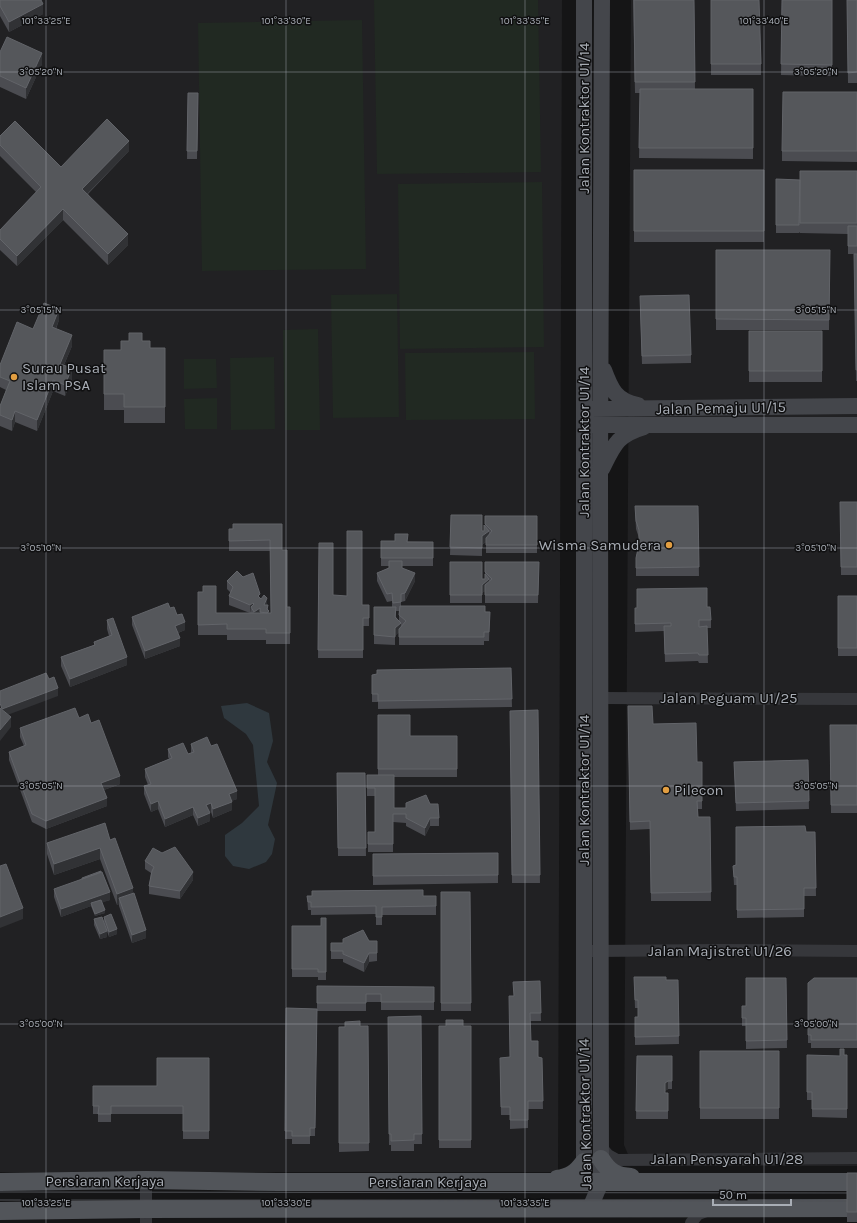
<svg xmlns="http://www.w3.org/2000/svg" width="857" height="1223" font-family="Karla,sans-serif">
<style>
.built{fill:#212123}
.green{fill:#212922}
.water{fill:#2f383e}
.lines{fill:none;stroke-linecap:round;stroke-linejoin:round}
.street{stroke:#36373b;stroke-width:12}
.secondary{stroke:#44464b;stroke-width:16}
.primary{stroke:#52555a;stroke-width:18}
.tram{stroke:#4f5156;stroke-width:1}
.wall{fill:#4b4c51;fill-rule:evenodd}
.shaded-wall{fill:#313235}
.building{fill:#55575b;stroke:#626469}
.ticks{fill:none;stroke:#a8adb5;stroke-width:1;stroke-opacity:0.45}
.poi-dot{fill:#e29e41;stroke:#101011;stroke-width:1.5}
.labels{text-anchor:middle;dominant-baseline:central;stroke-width:3;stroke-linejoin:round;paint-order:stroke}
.street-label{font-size:15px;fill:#a8adb5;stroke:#101011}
.poi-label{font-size:15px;fill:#a8adb5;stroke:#101011;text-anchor:start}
.ticks-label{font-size:10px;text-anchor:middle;fill:#a8adb5;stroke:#101011;stroke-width:3;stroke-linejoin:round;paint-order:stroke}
</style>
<rect width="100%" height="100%" fill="#151516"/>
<path class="built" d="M0,0H562L558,1172H0Z
M631,0H857V1166H633L624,1145Z"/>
<path class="green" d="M374,0H538L541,172L377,174Z
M362,20L366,269L202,271L198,23Z
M542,182L544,347L400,349L398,184Z
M397,294L399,417L333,418L331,295Z
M318,329L320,430H285L283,330Z
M534,352L535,419L406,420L405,353Z
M274,357L275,429L231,430L230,358Z
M184,359H216L217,388L184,389Z
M217,398V429H185L184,399Z"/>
<path class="water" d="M247,703L269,713L273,741L267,762L277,783L268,825L275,839L272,854L266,862L249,869L233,866L225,856V835L242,823L259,806L253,745L246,734L224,718L221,706Z"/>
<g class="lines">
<path class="street" d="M601,698L857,699
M592,951L720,950L857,951
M601,1147L608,1155L617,1160L857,1158
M146,1180V1223
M691,1223L698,1214L709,1210"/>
<path class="secondary" d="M604,370C611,389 616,401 638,405
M591,409L857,406
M591,425H857
M602,469C614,445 617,435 644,427
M584,1175V0
M590,1208L601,1182L600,471L602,0"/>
<path class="primary" d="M601,1159C609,1172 616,1176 631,1177
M557,1179C570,1177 576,1173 584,1162
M0,1182L146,1180L278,1182H857
M0,1211L146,1209L857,1208"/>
<path class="tram" d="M0,1192L857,1193
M0,1200L857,1201"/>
</g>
<path class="wall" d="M0,0L43,14L9,32L0,16Z
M633,0H694L695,89H753V159L639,158L640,93H635Z
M711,0L761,64V75H711Z
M782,0H832V76L781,75Z
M847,0H857V83H848Z
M0,52L42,64L26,99L0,87Z
M857,92V162L782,161V151Z
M188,93H198L197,159H187Z
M0,136L61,167L129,151L88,194L128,245L108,265L63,220L17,266L0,250V230L36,192L0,156Z
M634,170H764V242H634Z
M857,171V381H856L854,254H848V234L800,233V232L799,233H776V179L800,180Z
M716,250H830L829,330H716Z
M640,304L691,355V363L642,364Z
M59,320L56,329L72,346L64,365L72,379L65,396L53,391L37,431L15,422L12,431L0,426V406L6,390L0,387V365L33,329Z
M749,331H822V382H749Z
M142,341L150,348H165V423H124V410H104V350H121Z
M840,502H857V575H841Z
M635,506H698L699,576H636V558L639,544V538L636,529Z
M451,515L482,531H484L485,527V516H537V553H486V542L482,545V556L450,555Z
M282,524V550L287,607H290V644H266V640H227V635H198V592L216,613H250L229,605V596L231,593L227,589V581L267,605L269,613H271L270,551H229V529Z
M381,541L433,542V566H402V568L415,581L405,601L401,602V606L490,612L489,641H484V645H399V632L395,636V645L374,644V607H392V601L387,602L377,581V573L389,568V566H381ZM396,611H399V621L396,617Z
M319,543L333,595L362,605H369V626H363V658H318Z
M450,562L482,579H485V562H539L538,603H485V591L482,593V603H450Z
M838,596H857V656H838Z
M707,607L711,620V628H707L708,663H699L698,661L665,662L664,631L635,632V608Z
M170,608L177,615L185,630L178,633L180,646L145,659L132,625V617Z
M107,620L127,665L70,687L61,666V657L94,645V642L109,636L107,629Z
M511,668L512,707L378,709V702H372V675Z
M628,706L653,724L697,762L702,801V809H698V817H710L711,901H651L650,829L630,830Z
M538,710L540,883H512L510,711Z
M378,715L410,736H457V777H394V808H406L430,804L439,818V826H430L425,836L406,826V823L393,822V852H368V832H375V796H367V775H378Z
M79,718L91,723L120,784L104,790L107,806L46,829L32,822L9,760V752L24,746L20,737V728Z
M830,725H857V813H831Z
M191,744L211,746L237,799L231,801L232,810L213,818L211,812H209L210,821L198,826L193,815L165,827L158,809L151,812L144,794V786L148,785L145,777V769L169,759L168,757V749L188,754L191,753Z
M808,760L809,809L736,811L734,762Z
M337,773H365L366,856H338Z
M806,832H815L816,896H804V917L737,918V885H734L733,866L736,865Z
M110,840L133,893L146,938L132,943L119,906V904L117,905L100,859L54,875L47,854V843Z
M162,853L193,880L180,899L149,894V886L151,873L145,869V861Z
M498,853V883L373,885V854Z
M54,889L110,900L102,902L105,913L95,916L91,906L61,917L54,897Z
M441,892H470L471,1011H441Z
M307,896H436V915H382V925H376V914L311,915V910H308Z
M104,917L117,934L109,937L104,922Z
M326,918V980H318V977H292V926H321Z
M94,919L107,937L100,939L94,925Z
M369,941L377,953V961L369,962L364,972L343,962V959H331V943H343Z
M634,977L666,980H678L679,1044L635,1045V1017H638V1008H635Z
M786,978L787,1048L746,1049V1026H742V1014L746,1006Z
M857,978V1048H811V1043H808V983Z
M540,981L541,1021H530L531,1041L538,1057L542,1058L543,1109H528V1128L510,1129V1115H501L500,1066L510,1057L514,996Z
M317,986L434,987V1010H381V1002H366V1011H317Z
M286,1008L317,1009L315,1136H310V1144H292V1139H285Z
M421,1016L422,1144H414V1151H391V1145H389L388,1017Z
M360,1026H368L369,1151L339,1152V1027Z
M439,1026H471V1148H439Z
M700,1051H779V1119H700Z
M807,1055L840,1056L847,1055V1118L812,1117V1100H807Z
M637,1056H672V1089H668L665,1091V1093H668V1119H636Z
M209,1058V1139H183V1114H111V1122H98V1114H93V1086H157Z
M847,1173H857V1222H847Z"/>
<path class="shaded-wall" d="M43,4V14L9,32V22Z
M42,53V64L26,99V88Z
M129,141V151L82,199V189Z
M63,209V220L17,266V256Z
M128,234V245L108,265V254Z
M59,309V320L52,338V327Z
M72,335V346L60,374V364Z
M72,368V379L65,396V385Z
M53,380V391L37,431V420Z
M15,411V422L12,431V420Z
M489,531V539L482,545V556V536Z
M415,573V581L405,601V593Z
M489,579V588L482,593V585Z
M267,598V606L264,605Z
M253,603V610L251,607L250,613V605Z
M260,608V616L254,620V612Z
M185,622V630L175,634V626Z
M401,623V631L395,636V645V628Z
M180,638V646L145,659V651Z
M127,657V665L70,687V679Z
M58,688V696L2,717V709Z
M11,717V727L0,741V730Z
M120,776V784L101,791V783Z
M237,791V799L229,802V794Z
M107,798V806L46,829V821Z
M158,801V809L151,812V804Z
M232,802V810L213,818V809Z
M211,803V812L206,813V805Z
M193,807V815L165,827V819Z
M210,813V821L198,826V818Z
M430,818V826L425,836V828Z
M100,848V859L54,875V864Z
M193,872V880L180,899V891Z
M133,888V899L119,898V904L117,905V894Z
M110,892V900L92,906L91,903V906L61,917V909Z
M23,908V919L0,928V917Z
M105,910V913L95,916V914Z
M117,929V934L109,937V932Z
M146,930V938L132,943V935Z
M107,931V937L100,939V934Z
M369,953V962L364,972V963Z
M668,1081V1089L665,1091V1083Z"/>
<path class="building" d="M0,0H41L43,4L9,22L0,6Z
M634,0H694L695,82H635Z
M711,0H759L761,64H711Z
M782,0H832V65L781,64Z
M847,0H857V72L848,73Z
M7,37L42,53L26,88L0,76V52Z
M640,89H753V148H639Z
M783,92H857V151H782Z
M188,93H198L197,151H187Z
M107,119L129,141L82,189L128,234L108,254L63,209L17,256L0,239V230L41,187L0,145V136L15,121L61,167Z
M634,170H764V231H634Z
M800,171H857V223H800Z
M776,179L800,180L799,225H776Z
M848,226H857V246H848Z
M716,250H830L829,320L716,319Z
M854,254H857V370H856Z
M689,295L691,355L642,356L640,296Z
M44,303L59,309L52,327L72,335L60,364L72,368L65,385L53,380L37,420L15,411L12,420L0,415V406L10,381L0,377V365L17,322L33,329Z
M749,331H822V371H749Z
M129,333H142V341H150V348H165V407H124V394H104V350H121V341H129Z
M840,502H857V567H841Z
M635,506H698L699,567L636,568V558L639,544V530L636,521Z
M451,515H482V531H484V525L489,531L482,536V548L450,547Z
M485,516H537V545H486V538L492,531L485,524Z
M233,524H282V550H287V607H290V633H266V629H227V624L198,625V592H203V586H216V613H271L270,540L229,541V529H233Z
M347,531H362V605H369V618H363V650H318L319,543H333V595L347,596Z
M395,534H408L407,542H433V558H381V541H395Z
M389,561H402V568L415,573L405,593L401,594V602L393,603L392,593L387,594L377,573L389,568Z
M450,562H482V579H485V574L489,579L482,585V595H450Z
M485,562H539L538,595H485V585L492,579L485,572Z
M237,571L243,577L253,573L260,594L258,596L261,599L264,595L267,598L264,605H268L267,609L269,611L267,613L260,612V608L254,612L251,607L254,604L253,603L250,605L229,596L233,587L227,581Z
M707,588V607H710L711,620H699V627L707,626L708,655H699L698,653L665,654L664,626H671V623L635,624V608H637V589Z
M838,596H857V648H838Z
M168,603L170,608L174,607L177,615L182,614L185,622L175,626L180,638L145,651L132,617Z
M400,606H485V612H490L489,632H484V637H399V629L406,621L399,615Z
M374,607H396L395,617L401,623L395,628V637L374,635Z
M113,618L127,657L70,679L61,657L95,645L94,642L112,635L107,620Z
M511,668L512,699L378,701V694H372V675L377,674V670Z
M46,673L49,679L54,677L58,688L2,709L0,703V691Z
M628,706H652L653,724L696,723L697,762H702V801H697L698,817H710L711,892L651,893L650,821L630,822Z
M0,708L11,717L0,730Z
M75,708L79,718L88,714L91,723L99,720L120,776L101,783L107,798L46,821L32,814L9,752L26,745L20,728Z
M538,710L540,875H512L510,711Z
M378,715H410V736H457V769H378Z
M830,725H857V805H831Z
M207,737L211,746L217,744L237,791L229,794L232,802L213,809L211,803L206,805L210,813L198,818L193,807L165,819L158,801L151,804L144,786L151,784L145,769L172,758L168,749L183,743L188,754L194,752L191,744Z
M808,760L809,801L736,803L734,762Z
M337,773H365L366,848H338Z
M367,775H394V808H406V803L426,795L430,804H438L439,818H430L425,828L406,818V814H393V844H368V832H375V788H367Z
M105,823L110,840L115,838L133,888L117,894L100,848L54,864L47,843Z
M805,826L806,832H815L816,888H804V909L737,910V877H734L733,866L736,865V827Z
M175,847L193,872L180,891L149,886L152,871L154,867L145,861L153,848L162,853Z
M498,853V875L373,876V854Z
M6,864L23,908L0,917V866Z
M101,871V872L82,879V878Z
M102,872L110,892L61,909L54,889Z
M423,890V896H436V906L382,907V917H376V906L311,907V902H308L307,896H312V891Z
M441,892H470L471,1003H441Z
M134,893L146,930L132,935L119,898Z
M101,900L105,910L95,914L91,903Z
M111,914L117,929L109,932L104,917Z
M102,917L107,931L100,934L94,919Z
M321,918H326V972H318V969H292V926H321Z
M363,930L369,941H377V953H369L364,963L343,954V951H331V943H343V939Z
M634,977H666V980H678L679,1036L635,1037V1017H638V1000H635Z
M746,978H786L787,1040L746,1041V1018H742V1006H746Z
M814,978H857V1040H811V1035H808V983Z
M540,981L541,1013H530L531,1041H538V1057L542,1058L543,1101H528V1120H510V1107H501L500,1058L510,1057L509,996H514L513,982Z
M317,986L434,987V1002H381V994H366V1003H317Z
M286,1008L317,1009L315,1128H310V1136H292V1131H285Z
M421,1016L422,1134H414V1140L391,1141V1134H389L388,1017Z
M446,1020H463V1026H471V1140H439V1026H446Z
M360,1021V1026H368L369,1143H339V1027H345V1022Z
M840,1049H844V1055H847V1109H812V1092H807V1055L840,1056Z
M700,1051H779V1108H700Z
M637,1056H672V1081H668L665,1083V1093H668V1111H636Z
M157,1058H209V1131H183V1106H111V1114H98L99,1106H93V1086H157Z
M847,1173H857V1212H847Z"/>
<path class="ticks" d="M46,0V1223M286,0V1223M525,0V1223M764,0V1223M0,72H857M0,310H857M0,548H857M0,786H857M0,1024H857"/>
<g class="poi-dot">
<circle cx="14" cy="377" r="4"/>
<circle cx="669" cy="545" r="4"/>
<circle cx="666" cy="790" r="4"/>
</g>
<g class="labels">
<g class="street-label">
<text transform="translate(584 118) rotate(-90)">Jalan Kontraktor U1/14</text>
<text transform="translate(721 408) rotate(-1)">Jalan Pemaju U1/15</text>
<text transform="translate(584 442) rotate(-90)">Jalan Kontraktor U1/14</text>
<text x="729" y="698">Jalan Peguam U1/25</text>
<text transform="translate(584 790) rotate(-90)">Jalan Kontraktor U1/14</text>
<text x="720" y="951">Jalan Majistret U1/26</text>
<text transform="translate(585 1114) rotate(-91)">Jalan Kontraktor U1/14</text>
<text x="727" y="1159">Jalan Pensyarah U1/28</text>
<text x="105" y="1181">Persiaran Kerjaya</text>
<text x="428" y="1182">Persiaran Kerjaya</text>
</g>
<g class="poi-label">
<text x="22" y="368">Surau Pusat<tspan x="22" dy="17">Islam PSA</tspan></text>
<text x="661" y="545" text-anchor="end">Wisma Samudera</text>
<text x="674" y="790">Pilecon</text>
</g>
</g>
<g class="ticks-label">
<text x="46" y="24">101°33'25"E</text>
<text x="286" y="24">101°33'30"E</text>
<text x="525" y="24">101°33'35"E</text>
<text x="764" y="24">101°33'40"E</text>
<text x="41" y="75">3°05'20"N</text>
<text x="816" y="75">3°05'20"N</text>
<text x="41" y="313">3°05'15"N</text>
<text x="816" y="313">3°05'15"N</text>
<text x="41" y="551">3°05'10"N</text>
<text x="816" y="551">3°05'10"N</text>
<text x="41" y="789">3°05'05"N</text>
<text x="816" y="789">3°05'05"N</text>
<text x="41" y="1027">3°05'00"N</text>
<text x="816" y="1027">3°05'00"N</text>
<text x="46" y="1206">101°33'25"E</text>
<text x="286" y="1206">101°33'30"E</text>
<text x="525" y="1206">101°33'35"E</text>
</g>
<path d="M713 1199v6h78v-6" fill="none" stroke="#a8adb5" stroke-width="2"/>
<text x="719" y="1199" font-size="12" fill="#a8adb5" stroke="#101011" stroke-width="3" paint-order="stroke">50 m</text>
</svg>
